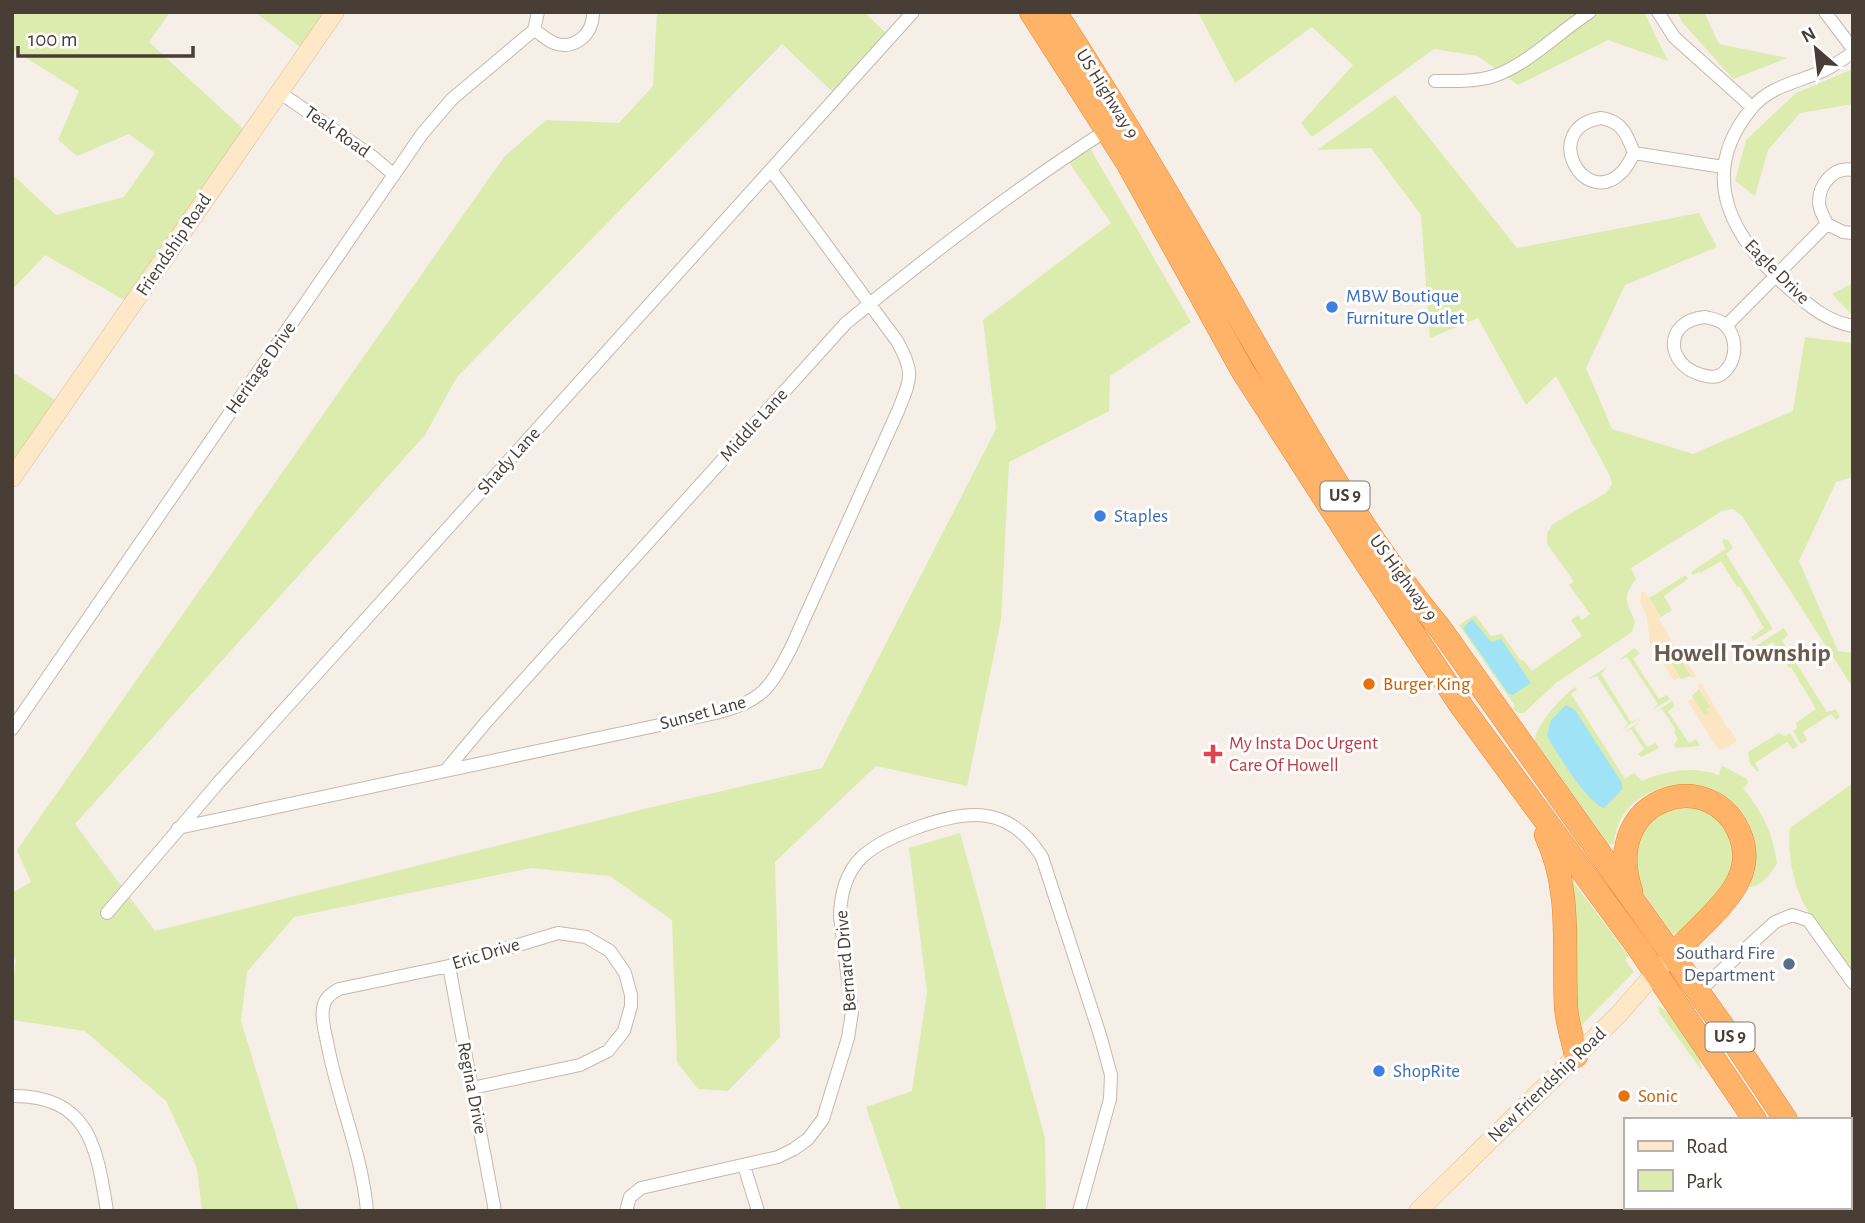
<svg xmlns="http://www.w3.org/2000/svg" width="1865" height="1223" font-family="'Alegreya Sans',sans-serif">
<style>
.green{fill:#dbecae}
.sand{fill:#fce5c2}
.water{fill:#a0e2f6}
.lines{fill:none;stroke-linecap:round;stroke-linejoin:round}
.street-casing{stroke:#c5b8ad;stroke-width:14}
.secondary-casing{stroke:#dcbd97;stroke-width:19}
.highway-casing{stroke:#ea842e;stroke-width:24}
.street{stroke:#fff;stroke-width:12}
.secondary{stroke:#ffe8c8;stroke-width:18}
.highway{stroke:#ffb369;stroke-width:23}
.shop-dot{fill:#3f7fe0;stroke:#fff;stroke-width:2.5}
.food-dot{fill:#e8710a;stroke:#fff;stroke-width:2.5}
.health-dot{fill:#e0444e;stroke:#fff;stroke-width:2.5}
.service-dot{fill:#5c6f8a;stroke:#fff;stroke-width:2.5}
.labels{text-anchor:middle;dominant-baseline:central;stroke-width:6;stroke-linejoin:round;paint-order:stroke}
.shield{fill:#fff;stroke:#807872;stroke-width:2}
.shield-label{font-size:18px;font-weight:bold;fill:#493e36}
.street-label{font-size:19px;fill:#493e36;stroke:#fff}
.shop-label{font-size:19px;fill:#366cbe;stroke:#fff;text-anchor:start}
.food-label{font-size:19px;fill:#c56008;stroke:#fff;text-anchor:start}
.health-label{font-size:19px;fill:#be3a42;stroke:#fff;text-anchor:start}
.service-label{font-size:19px;fill:#4e5e75;stroke:#fff;text-anchor:end}
.district-label{font-size:26px;font-weight:bold;fill:#6d5a4c;stroke:#fff}
</style>
<rect width="100%" height="100%" fill="#f5efe8"/>
<path class="green" d="M12,12H170L149,42L251,136L135,306L45,255L12,290L13,175L56,215L124,197L155,153L129,134L77,156L58,140L79,91L12,49Z
M255,12H329L308,53Z
M657,12H864L889,36L839,98L782,44L457,377L425,435L75,824L155,931L644,809L822,768L996,429L983,320L1111,223L1066,158L1087,143L1191,322L1110,376L1109,411L1009,462L1001,620L967,786L876,766L775,862L780,1037L728,1091L698,1089L677,1062L672,920L610,876L531,868L294,917L247,972L241,1021L299,1211H202L197,1168L166,1101L85,1031L12,1020V990L16,961L12,951V893L31,882L17,850L504,157L546,120L619,123L653,86Z
M1198,12H1644L1668,61L1608,40L1518,85L1478,56L1434,49L1312,137L1301,123L1353,65L1312,27L1235,83Z
M1677,12H1704L1719,44L1788,58L1733,79L1682,22Z
M1853,69V104L1800,113L1768,150L1755,196L1735,181L1746,140L1796,93Z
M1395,95L1517,248L1699,213L1717,247L1625,285L1586,368L1612,429L1693,454L1793,411L1805,337L1853,343V477L1836,482L1799,561L1838,651L1853,653V688L1742,516L1733,509L1722,511L1631,568L1636,579C1621,598 1627,601 1635,622L1632,632L1556,683L1524,713H1519L1512,709L1515,706L1459,625L1475,615L1491,636L1502,634L1521,661L1523,660L1532,671L1582,636L1571,620L1578,615L1582,620L1590,614L1569,585L1574,581L1547,544V533L1553,524L1606,493L1612,484L1609,474L1556,376L1526,405L1478,318L1430,338L1421,215L1371,148L1317,150Z
M1853,283V316L1832,294Z
M12,372L66,407L12,486Z
M1724,539L1728,540L1733,548L1726,554L1773,629L1753,641L1751,637L1764,628L1740,587H1737L1721,561L1700,573L1699,572L1693,575L1691,572L1726,549L1722,542Z
M1686,575L1688,579L1664,596L1672,610L1661,617L1649,598Z
M1784,628L1788,635L1782,641L1827,712L1836,709L1840,717L1836,720L1831,714L1803,732L1807,740L1801,744L1793,731L1797,728L1796,723L1816,709L1791,667L1789,668L1773,642L1759,650L1756,646Z
M1634,648L1640,653L1633,659L1659,699L1667,695L1670,699L1652,710L1658,704L1627,657L1619,660Z
M1673,656L1680,658L1691,676L1681,679L1668,659Z
M1607,667L1601,674L1631,722L1640,718L1621,730L1628,724L1597,676L1588,679Z
M1575,687L1577,689L1571,694L1625,779L1634,773L1642,781C1667,770 1693,766 1719,775L1721,767L1723,766L1747,779L1748,783L1743,788C1763,813 1772,831 1777,863C1771,874 1761,887 1749,887C1786,761 1619,758 1614,844L1609,845L1535,741C1535,725 1563,696 1575,687Z
M1699,689L1710,706L1709,713L1705,716L1692,696Z
M1672,701L1674,706L1668,712L1689,743L1696,739L1700,746L1676,748L1674,745L1678,739L1674,732L1676,730L1662,709L1654,713Z
M1641,721L1634,727L1647,747L1656,743L1659,748L1641,757L1638,754L1644,749L1631,729L1623,733Z
M1779,733L1784,736L1790,733L1798,746L1793,749L1787,742L1755,763L1759,770L1758,772L1750,764L1748,752Z
M1853,783V972C1839,950 1818,930 1805,906C1793,884 1787,853 1790,828Z
M1701,804L1734,835L1732,880L1678,935L1676,932L1673,935L1640,888L1631,852L1650,814Z
M960,833L1045,1138L1046,1211H901L866,1107L912,1091L927,992L909,848Z
M1574,883L1629,956L1625,960L1634,972L1576,1031L1571,885Z
M1658,1006C1674,1013 1702,1054 1702,1071L1659,1012Z"/>
<path class="sand" d="M1642,591L1645,592L1661,617L1659,619L1675,647L1696,676L1692,678L1680,659L1675,661L1672,657L1669,659L1680,677L1674,681L1650,643L1647,617L1640,601Z
M1701,683L1727,728H1729L1737,741L1722,750L1717,747L1688,702L1693,698L1705,716L1709,713L1706,709L1710,706L1697,686Z"/>
<path class="water" d="M1472,619L1491,642L1501,639L1531,683L1513,695L1508,693L1463,628Z
M1566,705L1575,710L1622,783V790L1604,808C1588,804 1556,752 1547,736L1551,720Z"/>
<g class="lines">
<defs>
<path id="street" d="M538,12L534,30C541,34 547,40 554,43C575,51 594,33 593,12
M1658,12L1674,37L1752,107
M1825,12L1853,49
M1853,53C1844,58 1835,65 1825,70C1800,82 1770,85 1751,109C1697,175 1731,236 1785,285C1806,303 1825,321 1853,326
M1435,81C1454,81 1475,82 1494,76C1527,65 1560,31 1590,12
M279,92L373,157L393,174
M1601,118C1622,121 1627,135 1634,153C1631,159 1627,167 1622,172C1584,211 1539,128 1601,118Z
M1634,153L1723,167
M1853,170C1834,166 1819,184 1819,202C1819,210 1824,217 1827,224L1843,232L1853,233
M1705,317C1712,319 1719,319 1725,325C1737,336 1737,357 1727,369C1720,378 1712,378 1702,375C1665,365 1663,321 1705,317Z
M1726,326L1827,224
M12,729L422,134L452,99L534,30
M447,769L487,721L846,323C930,255 1016,188 1107,130
M178,828L716,713C763,700 769,690 791,648L898,411C911,378 915,373 897,341L771,170
M107,913L219,782L913,12
M449,966L495,1211
M1698,992L1775,922L1792,915L1808,920L1853,983
M12,1096C90,1095 97,1149 107,1211
M744,1166L758,1211
M367,1211C362,1154 339,1103 328,1047C326,1035 321,1021 323,1009C324,999 330,994 339,989L449,966L558,933L586,937L610,951L625,973L631,995V1006L624,1031L608,1051L580,1065L472,1088
M626,1211L630,1197L641,1188L778,1157L794,1149L808,1139L823,1119L848,1038L852,1012L840,917C841,862 869,845 916,828C969,809 1009,805 1042,857L1100,1035L1111,1075L1110,1099L1079,1211"/>
<path id="secondary" d="M12,478L335,12
M1418,1211L1618,1015L1662,965"/>
<path id="highway" d="M1031,12L1127,162L1242,370L1361,555L1462,707L1638,947L1755,1120
M1055,12C1123,116 1185,222 1246,329C1305,431 1363,536 1439,627L1736,1045L1786,1120
M1546,835C1572,890 1563,948 1566,1007C1567,1023 1573,1040 1576,1056
M1631,891C1599,795 1715,763 1741,837C1746,851 1745,866 1739,879C1729,903 1691,935 1672,955
M1819,1207L1822,1211
M1849,1207L1851,1211"/>
</defs>
<use href="#street" class="street-casing"/>
<use href="#secondary" class="secondary-casing"/>
<use href="#highway" class="highway-casing"/>
<use href="#street" class="street"/>
<use href="#secondary" class="secondary"/>
<use href="#highway" class="highway"/>
</g>
<g class="shop-dot">
<circle cx="1332" cy="307" r="7"/>
<circle cx="1100" cy="516" r="7"/>
<circle cx="1379" cy="1071" r="7"/>
</g>
<g class="food-dot">
<circle cx="1369" cy="684" r="7"/>
<circle cx="1624" cy="1096" r="7"/>
</g>
<path class="health-dot" d="M1209.5 743.5h7v7h7v7h-7v7h-7v-7h-7v-7h7z"/>
<circle class="service-dot" cx="1789" cy="964" r="7"/>
<g class="labels">
<g class="shield">
<rect x="1320.5" y="481.5" width="49" height="29" rx="5"/>
<rect x="1705.5" y="1022.5" width="49" height="29" rx="5"/>
</g>
<g class="shield-label">
<text x="1345" y="496">US 9</text>
<text x="1730" y="1037">US 9</text>
</g>
<g class="street-label">
<text transform="translate(1107 94) rotate(58)">US Highway 9</text>
<text transform="translate(337 132) rotate(35)">Teak Road</text>
<text transform="translate(174 245) rotate(-56)">Friendship Road</text>
<text transform="translate(1777 272) rotate(45)">Eagle Drive</text>
<text transform="translate(261 368) rotate(-55)">Heritage Drive</text>
<text transform="translate(754 425) rotate(-48)">Middle Lane</text>
<text transform="translate(509 461) rotate(-48)">Shady Lane</text>
<text transform="translate(1403 578) rotate(54)">US Highway 9</text>
<text transform="translate(703 713) rotate(-15)">Sunset Lane</text>
<text transform="translate(486 954) rotate(-17)">Eric Drive</text>
<text transform="translate(846 961) rotate(-95)">Bernard Drive</text>
<text transform="translate(1547 1085) rotate(-44)">New Friendship Road</text>
<text transform="translate(472 1088) rotate(79)">Regina Drive</text>
</g>
<g class="shop-label">
<text x="1346" y="296">MBW Boutique<tspan x="1346" dy="22">Furniture Outlet</tspan></text>
<text x="1114" y="516">Staples</text>
<text x="1393" y="1071">ShopRite</text>
</g>
<g class="food-label">
<text x="1383" y="684">Burger King</text>
<text x="1638" y="1096">Sonic</text>
</g>
<g class="health-label">
<text x="1229" y="743">My Insta Doc Urgent<tspan x="1229" dy="22">Care Of Howell</tspan></text>
</g>
<g class="service-label">
<text x="1775" y="953">Southard Fire<tspan x="1775" dy="22">Department</tspan></text>
</g>
<g class="district-label">
<text x="1742" y="653">Howell Township</text>
</g>
</g>
<rect width="1865" height="1223" fill="none" stroke="#493e36" stroke-width="28"/>
<rect x="1624" y="1118" width="228" height="91" fill="#ffffff" stroke="#b6b2af" stroke-width="2"/>
<rect x="1638" y="1141" width="35" height="10" fill="#ffe8c8" stroke="#b6b2af" stroke-width="2"/>
<text x="1686" y="1153" font-size="21" fill="#493e36">Road</text>
<rect x="1638" y="1170" width="35" height="21" fill="#dbecae" stroke="#b6b2af" stroke-width="2"/>
<text x="1686" y="1188" font-size="21" fill="#493e36">Park</text>
<g transform="translate(1816 49) rotate(332)" stroke="#ffffff" stroke-width="5" paint-order="stroke">
<path d="M0-5L12 26L0 18L-12 26Z" fill="#493e36"/>
<text y="-10" font-size="19" font-weight="bold" text-anchor="middle" fill="#493e36">N</text>
</g>
<path d="M18 46v10h175v-10" fill="none" stroke="#493e36" stroke-width="3.5"/>
<text x="28" y="46" font-size="21" fill="#493e36" stroke="#ffffff" stroke-width="5" paint-order="stroke">100 m</text>
</svg>
